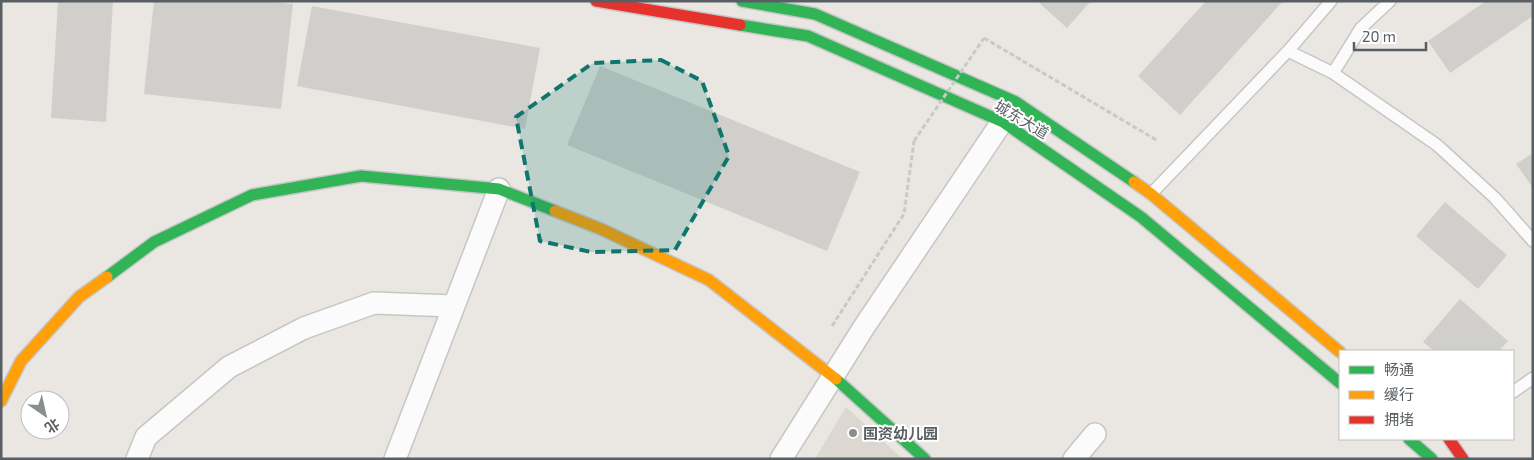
<svg xmlns="http://www.w3.org/2000/svg" width="1534" height="460" font-family="'Exo 2','Noto Sans SC',sans-serif">
<style>
.education{fill:#dcd7d1}
.building{fill:#d1cfcc}
.lines{fill:none;stroke-linecap:round;stroke-linejoin:round}
.lane-casing{stroke:#c6c6c5;stroke-width:14}
.street-casing{stroke:#c6c6c5;stroke-width:24}
.fast-casing{stroke:#c7c6c6;stroke-width:14}
.slow-casing{stroke:#c7c6c6;stroke-width:14}
.jam-casing{stroke:#c7c6c6;stroke-width:14}
.path{stroke:#c5cbc6;stroke-width:3;stroke-dasharray:5 2.5;stroke-linecap:butt}
.lane{stroke:#fcfbfb;stroke-width:11}
.street{stroke:#fcfbfb;stroke-width:21}
.fast{stroke:#30b455;stroke-width:11}
.slow{stroke:#ff9f0a;stroke-width:11}
.jam{stroke:#e5322d;stroke-width:11}
.path-bridge{stroke:#c5cbc6;stroke-width:3;stroke-dasharray:5 2.5;stroke-linecap:butt}
.marked{fill:#0f766e;fill-opacity:0.2;stroke:#0f766e;stroke-width:4;stroke-dasharray:10 6;stroke-linejoin:round}
.poi-dot{fill:#8b8e8f;stroke:#fff;stroke-width:2}
.labels{text-anchor:middle;dominant-baseline:central;stroke-width:4;stroke-linejoin:round;paint-order:stroke}
.street-label{font-size:15px;fill:#585e62;stroke:#fff}
.poi-label{font-size:15px;font-weight:bold;fill:#585e62;stroke:#fff;text-anchor:start}
</style>
<rect width="100%" height="100%" fill="#eae7e2"/>
<path class="education" d="M846,407L903,459H815Z"/>
<path class="building" d="M58,1H113L106,122L51,118Z
M154,1H262L293,4L281,109L144,94Z
M1037,1H1091L1067,28Z
M1206,1H1283L1180,115L1138,76Z
M1486,1H1533V16L1450,73L1428,41Z
M312,6L540,48L525,129L297,86Z
M600,66L860,172L827,251L567,145Z
M1533,153V188L1516,164Z
M1445,202L1507,255L1478,289L1416,236Z
M1460,299L1508,341L1499,351H1434L1423,342Z"/>
<g class="lines">
<defs>
<path id="lane" d="M1288,51L1333,73L1437,145L1495,198L1533,241
M1333,73L1361,28L1390,1
M1151,194L1288,51L1331,1
M1513,392L1533,378"/>
<path id="street" d="M137,459L146,437L229,367L304,328L374,303L453,306
M395,459L499,189
M781,459L864,327L1010,110
M1074,459L1095,434"/>
<path id="fast" d="M742,1L815,14L1016,102L1134,182
M740,25L808,36L1003,122L1141,217L1340,383
M107,277L154,242L252,195L361,176L499,189L555,211
M836,379L925,459
M1409,439L1432,459"/>
<path id="slow" d="M1134,182L1151,194L1340,352
M555,211L601,229L709,280L836,379
M1,401L21,361L79,297L107,277"/>
<path id="jam" d="M596,1L740,25
M1449,439L1463,459"/>
</defs>
<use href="#lane" class="lane-casing"/>
<use href="#street" class="street-casing"/>
<use href="#fast" class="fast-casing"/>
<use href="#slow" class="slow-casing"/>
<use href="#jam" class="jam-casing"/>
<path class="path" d="M984,38L1158,141
M832,326L904,214L914,141"/>
<use href="#lane" class="lane"/>
<use href="#street" class="street"/>
<use href="#fast" class="fast"/>
<use href="#slow" class="slow"/>
<use href="#jam" class="jam"/>
<path class="path-bridge" d="M914,141L984,38"/>
</g>
<path class="marked" d="M661,60L702,81L729,156L675,250L591,252L540,241L516,117L593,63Z"/>
<circle class="poi-dot" cx="853" cy="433" r="5"/>
<g class="labels">
<g class="street-label">
<text transform="translate(1022 119) rotate(31)">城东大道</text>
</g>
<g class="poi-label">
<text x="863" y="433">国资幼儿园</text>
</g>
</g>
<rect width="1534" height="460" fill="none" stroke="#585e62" stroke-width="5"/>
<rect x="1339" y="350" width="175" height="90" fill="#ffffff" stroke="#bcbfc0"/>
<rect x="1349" y="366" width="25" height="8" fill="#30b455" stroke="#bcbfc0"/>
<text x="1384" y="375" font-size="15" fill="#585e62">畅通</text>
<rect x="1349" y="391" width="25" height="8" fill="#ff9f0a" stroke="#bcbfc0"/>
<text x="1384" y="400" font-size="15" fill="#585e62">缓行</text>
<rect x="1349" y="416" width="25" height="8" fill="#e5322d" stroke="#bcbfc0"/>
<text x="1384" y="425" font-size="15" fill="#585e62">拥堵</text>
<g transform="translate(45 415) rotate(146)"><circle r="24" fill="#ffffff" stroke="#bcbfc0"/>
<path d="M0-4L9 19L0 12L-9 19Z" fill="#8b8e8f"/>
<text y="-8" font-size="14" font-weight="bold" text-anchor="middle" fill="#585e62">北</text>
</g>
<path d="M1354 42v8h72v-8" fill="none" stroke="#585e62" stroke-width="2.5"/>
<text x="1362" y="42" font-size="15" fill="#585e62" stroke="#ffffff" stroke-width="4" paint-order="stroke">20 m</text>
</svg>
